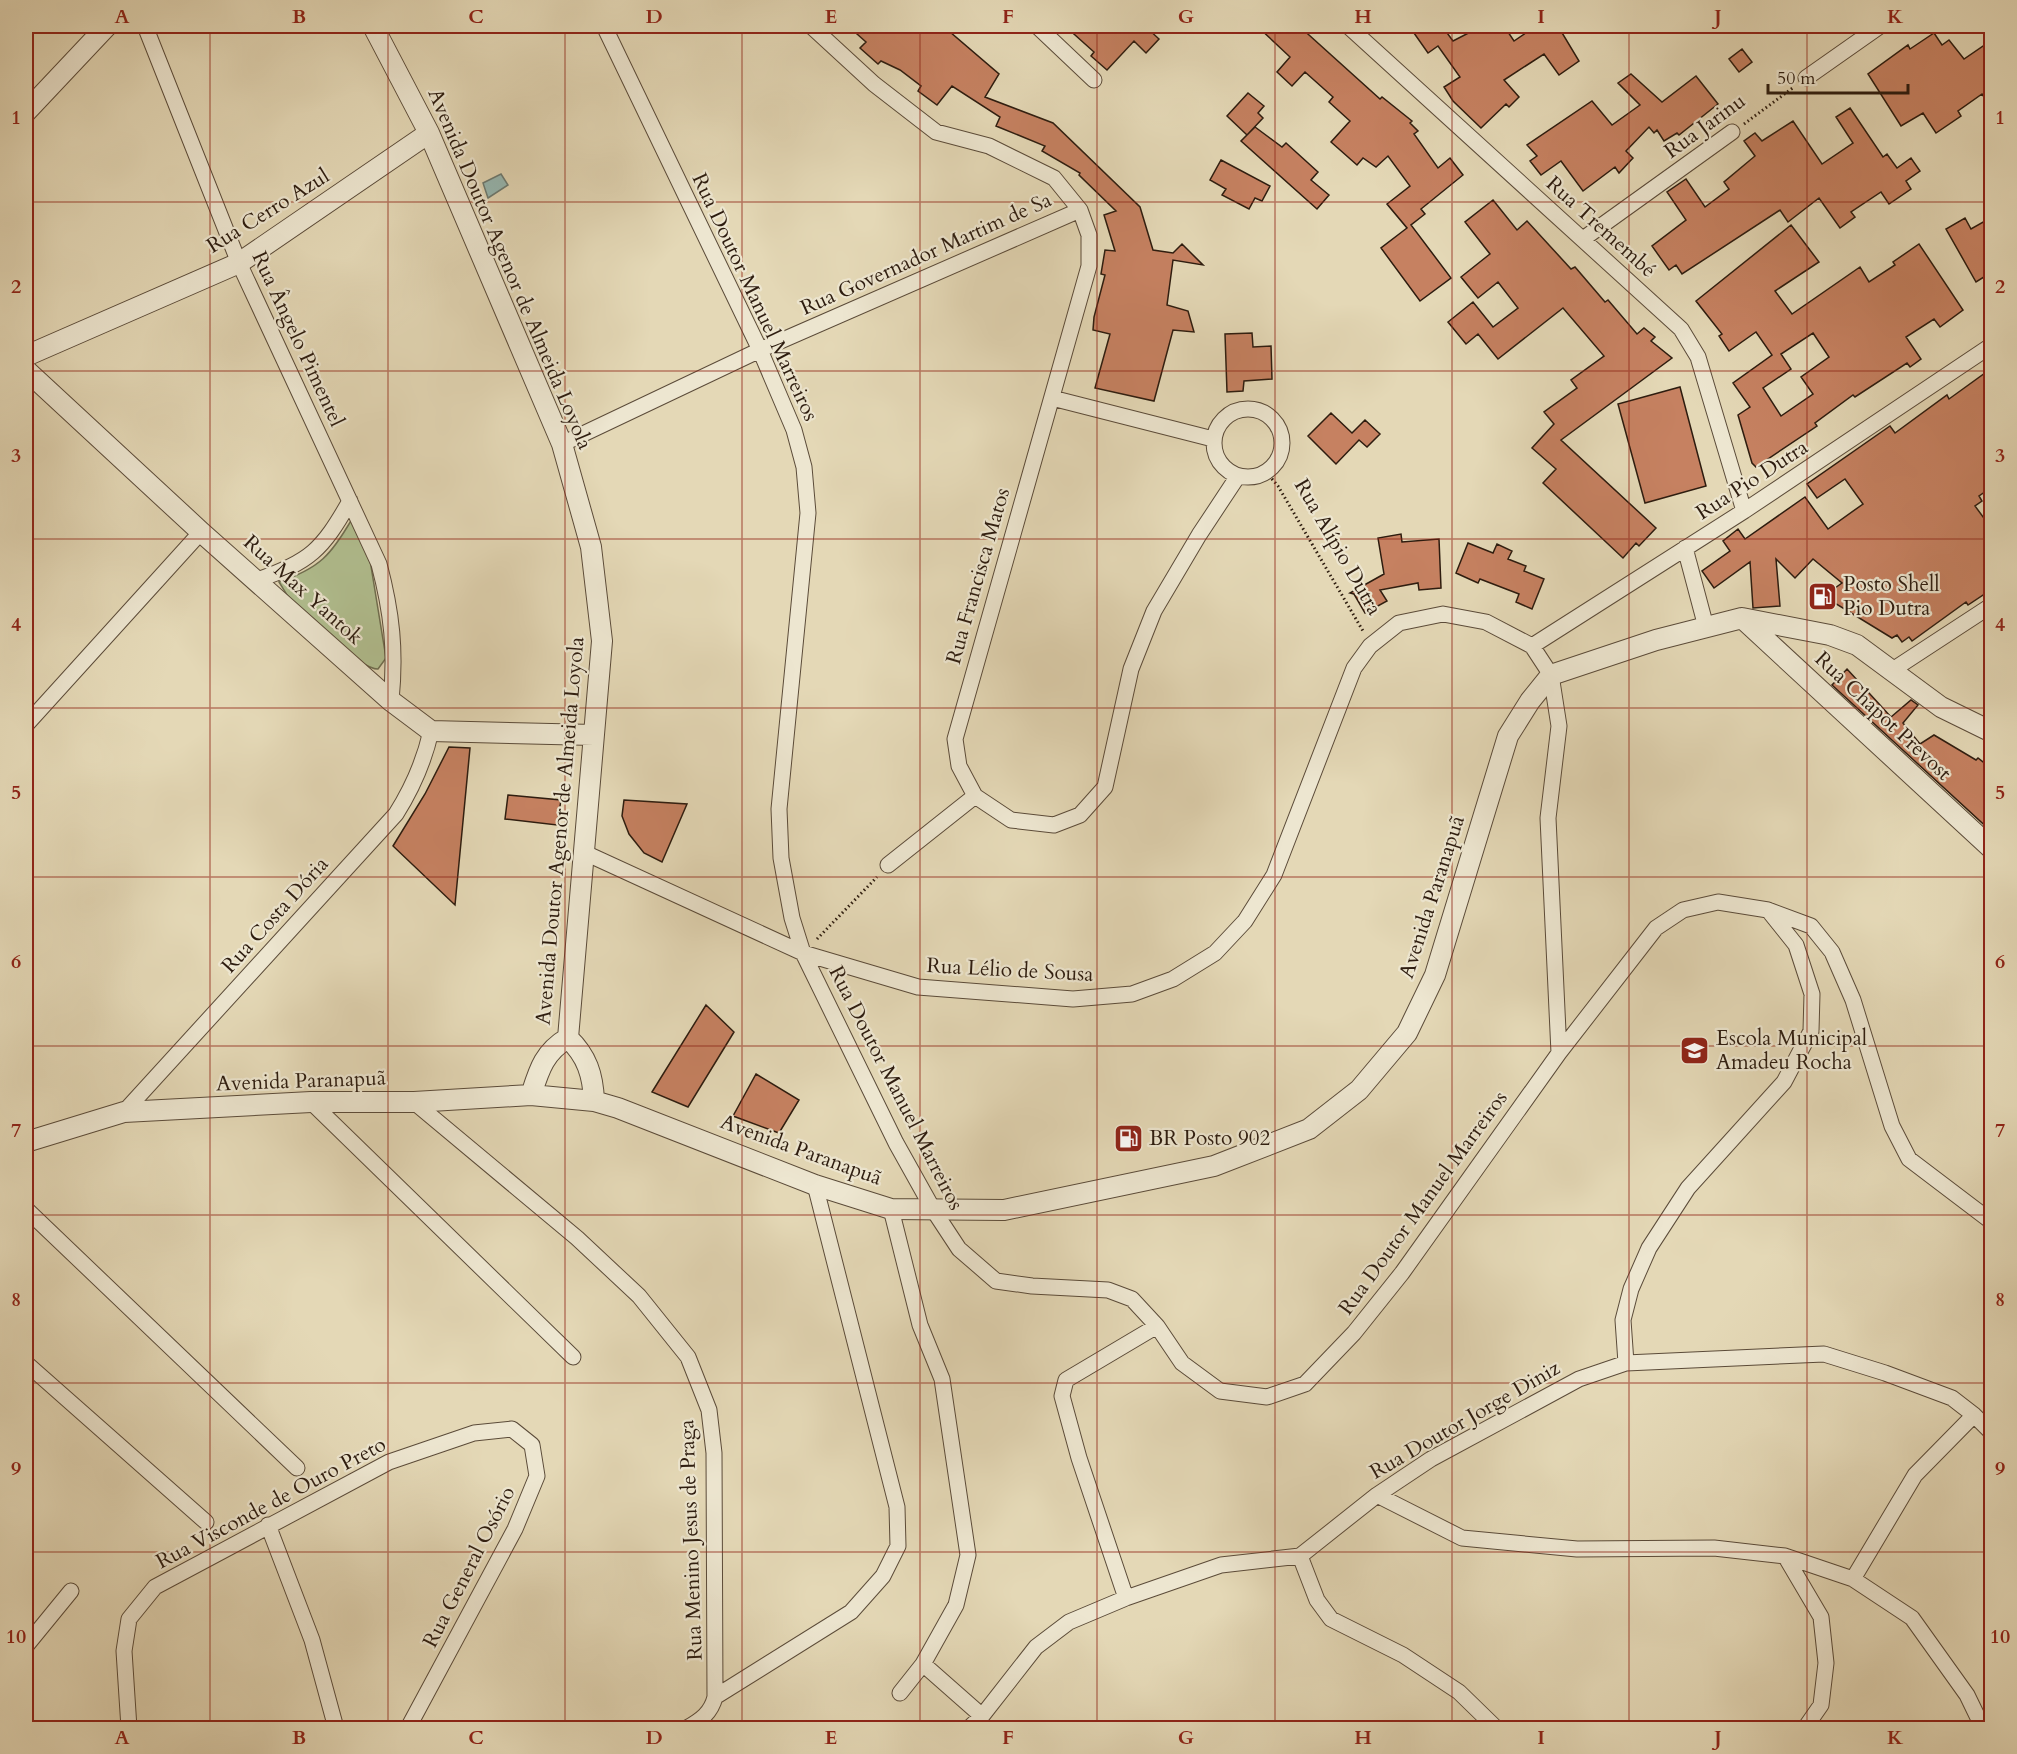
<svg xmlns="http://www.w3.org/2000/svg" width="2017" height="1754" font-family="Cardo,serif">
<style>
.green{fill:#b1bf90;stroke:#6f6e50;stroke-width:1.5}
.water{fill:#96b9b4;stroke:#6c7a72;stroke-width:1.5}
.building{fill:#c68161;stroke:#2d1c0f;stroke-width:1.5;fill-rule:evenodd}
.lines{fill:none;stroke-linecap:round;stroke-linejoin:round}
.minor-casing{stroke:#5b4b39;stroke-width:17}
.tertiary-casing{stroke:#5b4b39;stroke-width:22}
.path{stroke:#2d1c0f;stroke-width:3;stroke-dasharray:1.5 3;stroke-linecap:butt}
.minor{stroke:#ede6d0;stroke-width:15}
.tertiary{stroke:#ede6d0;stroke-width:20}
.grid{fill:none;stroke:#8f2418;stroke-width:1.5;stroke-opacity:0.55}
.labels{text-anchor:middle;dominant-baseline:central;stroke-width:4.5;stroke-linejoin:round;paint-order:stroke}
.street-label{font-size:21px;fill:#2d1c0f;stroke:#ede6d0}
.poi-label{font-size:21px;fill:#2d1c0f;stroke:#ede6d0;text-anchor:start}
.neatline{fill:none;stroke:#8f2418;stroke-width:2}
.grid-label{font-size:20px;text-anchor:middle;font-weight:bold;fill:#8f2418}
</style>
<rect width="100%" height="100%" fill="#e4d8b6"/>
<filter id="stains"><feTurbulence type="fractalNoise" baseFrequency=".00333" numOctaves="4"/><feColorMatrix values="0 0 0 0 .2 0 0 0 0 .09 0 0 0 0 .02 0 0 0 .5 -.17"/></filter>
<radialGradient id="worn" r=".72"><stop offset=".6" stop-color="#630" stop-opacity="0"/><stop offset="1" stop-color="#630" stop-opacity=".3"/></radialGradient>
<path class="green" d="M352,519L368,548L386,658L378,669C361,670 305,616 292,602C287,596 283,588 279,582C320,568 331,555 352,519Z"/>
<path class="water" d="M501,174L508,185L488,198L483,183Z"/>
<path class="building" d="M848,26H943L999,74L985,97L1053,123L1140,207L1153,250L1173,253L1182,244L1203,265L1173,260L1167,305L1188,311L1194,332L1173,330L1154,401L1095,388L1110,334L1093,330L1094,317L1105,275L1101,274L1105,250L1115,251L1104,215L1116,211L1079,175L1080,173L1042,151L1045,146L996,126L1000,117L952,86L937,105L918,91L921,86L900,70L881,61L878,64L860,48L866,42Z
M1065,26H1149L1147,28L1159,39L1146,53L1134,41L1107,70L1091,56L1094,52Z
M1257,26H1299L1380,99L1382,97L1412,121L1410,123L1418,131L1414,134L1438,168L1450,158L1463,175L1421,209L1425,214L1411,225L1451,278L1420,301L1381,248L1407,228L1387,204L1410,186L1388,156L1376,167L1363,158L1357,165L1331,142L1350,121L1329,102L1333,97L1305,72L1292,86L1277,72L1290,57Z
M1409,26H1442L1453,41L1482,26H1504L1514,41L1536,26H1558L1579,61L1559,75L1544,54L1504,80L1519,97L1509,107L1506,104L1481,128L1453,101L1444,87L1460,77L1438,46L1428,53Z
M1934,33L1942,45L1949,40L1964,59L1992,40V109L1982,94L1958,111L1961,116L1936,133L1923,113L1901,126L1868,74L1908,45L1910,49Z
M1742,49L1752,62L1739,72L1729,59Z
M1631,74L1662,102L1696,76L1718,104L1679,135L1677,133L1664,141L1657,130L1654,133L1649,127L1626,151L1633,158L1619,173L1615,167L1583,191L1561,161L1541,175L1530,161L1537,156L1527,145L1592,101L1612,125L1640,105L1618,83Z
M1248,93L1264,106L1258,113L1263,118L1247,135L1227,116Z
M1850,108L1883,157L1887,154L1897,168L1911,158L1920,171L1906,181L1911,189L1889,204L1881,192L1851,212L1855,217L1840,228L1819,198L1788,222L1780,210L1682,274L1676,265L1669,270L1652,246L1686,220L1667,192L1686,179L1705,207L1729,189L1724,182L1755,156L1744,141L1755,133L1762,141L1793,121L1822,164L1853,143L1836,117Z
M1255,127L1282,147L1286,143L1318,172L1311,180L1329,195L1317,209L1241,141Z
M1221,160L1270,186L1262,201L1255,198L1249,209L1222,195L1226,189L1210,180Z
M1493,200L1517,230L1527,221L1571,269L1575,267L1605,302L1608,300L1637,334L1644,328L1655,337L1651,341L1672,358L1561,440L1656,528L1639,546L1636,543L1623,558L1543,483L1556,469L1532,448L1554,424L1544,412L1577,388L1571,380L1604,356L1563,308L1498,359L1478,334L1466,344L1448,322L1473,302L1493,327L1518,308L1498,282L1478,298L1461,277L1490,254L1465,222Z
M1992,217V272L1976,282L1946,229L1965,218L1971,229Z
M1791,225L1819,262L1775,291L1792,314L1860,267L1869,282L1895,265L1893,262L1919,244L1963,310L1940,327L1934,319L1906,337L1921,359L1910,367L1907,363L1855,397L1853,395L1815,423L1817,426L1756,467L1752,463L1738,415L1750,407L1733,383L1772,355L1756,332L1729,351L1719,336L1722,334L1696,301ZM1813,333L1829,357L1801,377L1813,394L1781,416L1763,388L1791,369L1781,354Z
M1252,333L1253,347L1271,346L1272,379L1244,381L1243,391L1227,392L1225,334Z
M1992,368V487L1979,496L1982,501L1975,506L1992,529V589L1968,605L1966,602L1912,641L1909,637L1902,642L1897,635L1892,638L1833,602L1828,593L1842,583L1813,559L1795,578L1776,559L1780,606L1753,608L1750,562L1714,588L1702,571L1730,551L1723,541L1738,529L1745,539L1805,497L1828,529L1863,504L1845,479L1817,498L1807,484L1890,426L1895,433L1947,395L1949,399Z
M1680,387L1706,486L1645,503L1618,404Z
M1331,413L1352,433L1365,420L1380,434L1367,447L1359,440L1336,464L1308,436Z
M1401,534L1402,542L1439,539L1441,588L1419,590L1418,583L1380,590L1387,601L1365,613L1354,594L1350,593L1384,574L1378,538Z
M1468,543L1493,553L1497,544L1512,551L1508,559L1526,566L1524,571L1544,579L1532,609L1516,602L1519,594L1480,579L1478,583L1456,573Z
M1847,669L1891,717L1911,700L1918,705L1903,723L1920,744L1934,735L1976,760L1978,758L1992,769V832L1832,685Z
M449,747L470,748L455,905L393,846L425,794Z
M508,795L561,800L557,825L505,819Z
M624,800L687,804L662,862L644,853L629,834L622,816Z
M706,1005L734,1032L688,1107L652,1092Z
M756,1074L799,1100L779,1133L733,1116Z"/>
<g class="lines">
<defs>
<path id="minor" d="M145,26L239,263L379,564C392,613 396,651 391,701
M604,26L760,350L794,430L804,467L808,513L779,809L781,858L792,918L803,953L896,1143L934,1211L959,1249L996,1281L1032,1286L1108,1290L1132,1299L1157,1326L1182,1363L1220,1391L1267,1397L1305,1384L1354,1333L1402,1273L1559,1053L1656,928L1683,910L1718,902L1768,910L1796,945L1812,994L1811,1031L1784,1082L1688,1188L1649,1248L1631,1289L1623,1320L1626,1363
M811,26L874,84L936,132L989,146L1054,178L1080,210L1089,235V266L955,739L959,766L975,796L1011,820L1054,825L1080,815L1105,787L1131,669L1154,611L1199,535L1238,476
M1037,26L1094,80
M1348,26L1681,329L1698,357L1744,511
M1806,78L1880,26
M1583,239L1732,132
M1052,398L1213,439
M1214 443a34 34 0 1 1 68 0a34 34 0 1 1-68 0Z
M562,444L760,350L1080,210
M1685,548L1706,627
M257,580C310,562 322,550 350,501
M1532,646L1744,511L1992,345
M1891,671L1992,605
M26,725L201,532
M583,852L803,953L918,987L1073,999L1132,994L1173,979L1215,953L1245,921L1274,875L1354,668L1370,646L1399,623L1443,614L1486,622L1532,646L1551,675L1559,726L1548,818L1559,1053
M888,865L975,796
M1768,910L1811,926L1832,952L1853,1000L1892,1126L1909,1159L1992,1222
M311,1102L573,1357
M414,1102L577,1238L639,1296L688,1357L709,1410L714,1453L715,1697C711,1713 701,1720 687,1728
M124,1112L396,814C413,787 424,762 431,731
M26,1209L297,1468
M891,1209L920,1325L942,1379L968,1555L956,1605L923,1664L900,1693
M26,1363L206,1522
M1377,1495L1462,1538L1577,1549L1714,1548L1785,1556L1853,1579L1912,1618L1967,1695L1983,1728
M268,1525L312,1640L336,1728
M1300,1556L1317,1600L1331,1619L1403,1655L1459,1692L1496,1728
M1785,1556L1821,1617L1826,1663L1821,1705L1805,1728
M1853,1579L1915,1475L1974,1415
M1126,1598L1079,1458L1062,1396L1066,1380L1157,1326
M26,1646L71,1591
M923,1664L982,1716
M715,1697L851,1612L883,1576L898,1546L897,1507L815,1185
M129,1728L124,1651L129,1619L155,1587L389,1462L474,1433L512,1429L532,1445L537,1476L515,1529L408,1728
M969,1728L982,1716L1036,1647L1069,1622L1126,1598L1221,1565L1300,1556L1377,1495L1431,1459L1579,1379L1626,1363L1824,1354L1885,1373L1952,1398L1974,1415L1992,1433"/>
<path id="tertiary" d="M373,26L429,133L562,444L591,547L602,641L568,1038
M26,112L107,26
M26,356L239,263L429,133
M26,370L201,532L391,701L431,731L594,735
M1742,618L1992,849
M568,1038C587,1056 593,1075 594,1101
M531,1095C539,1070 544,1052 568,1038
M26,1142L124,1112L311,1102H414L531,1095L594,1101L618,1108L815,1185L891,1209L1004,1210L1214,1166L1309,1129L1359,1090L1407,1033L1435,975L1508,736L1530,701L1551,675L1656,640L1742,618L1830,635L1857,645L1941,707L1992,732"/>
</defs>
<use href="#minor" class="minor-casing"/>
<use href="#tertiary" class="tertiary-casing"/>
<path class="path" d="M1744,124L1794,87
M1266,472L1278,486L1363,631
M817,939L877,877"/>
<use href="#minor" class="minor"/>
<use href="#tertiary" class="tertiary"/>
</g>
<path class="grid" d="M210,26V1728M388,26V1728M565,26V1728M742,26V1728M920,26V1728M1097,26V1728M1275,26V1728M1452,26V1728M1629,26V1728M1807,26V1728M26,202H1992M26,371H1992M26,539H1992M26,708H1992M26,877H1992M26,1046H1992M26,1215H1992M26,1383H1992M26,1552H1992"/>
<defs>
<symbol id="fuel-square" viewBox="-11 -11 22 22"><rect x="-9" y="-9" width="18" height="18" rx="4" fill="#8f2418" stroke="#ede6d0"/><path d="M-5.5-6h7V0h2V4h1.3V-2.5L3-4.5l.8-.8L6-3V5H2.5V1h-1V6h-7ZM-4.2-4.7v3.2H.2V-4.7Z" fill="#fff"/></symbol>
<symbol id="school-square" viewBox="-11 -11 22 22"><rect x="-9" y="-9" width="18" height="18" rx="4" fill="#8f2418" stroke="#ede6d0"/><path d="M0-5L7-2L0 1L-7-2ZM-4 1L0 2.5L4 1V4Q0 6-4 4Z" fill="#fff"/></symbol>
</defs>
<g fill-rule="evenodd">
<use href="#fuel-square" x="1806" y="580" width="33" height="33"/>
<use href="#school-square" x="1678" y="1034" width="33" height="33"/>
<use href="#fuel-square" x="1112" y="1122" width="33" height="33"/>
</g>
<g class="labels">
<g class="street-label">
<text transform="translate(1705 126) rotate(-36)">Rua Jarinu</text>
<text transform="translate(268 211) rotate(-32)">Rua Cerro Azul</text>
<text transform="translate(1601 227) rotate(42)">Rua Tremembé</text>
<text transform="translate(926 254) rotate(-24)">Rua Governador Martim de Sa</text>
<text transform="translate(510 269) rotate(67)">Avenida Doutor Agenor de Almeida Loyola</text>
<text transform="translate(755 297) rotate(65)">Rua Doutor Manuel Marreiros</text>
<text transform="translate(298 339) rotate(65)">Rua Ângelo Pimentel</text>
<text transform="translate(1752 480) rotate(-33)">Rua Pio Dutra</text>
<text transform="translate(1338 547) rotate(60)">Rua Alípio Dutra</text>
<text transform="translate(978 576) rotate(-74)">Rua Francisca Matos</text>
<text transform="translate(303 590) rotate(42)">Rua Max Yantok</text>
<text transform="translate(1883 716) rotate(43)">Rua Chapot Prevost</text>
<text transform="translate(560 831) rotate(-85)">Avenida Doutor Agenor de Almeida Loyola</text>
<text transform="translate(1432 897) rotate(-72)">Avenida Paranapuã</text>
<text transform="translate(275 915) rotate(-48)">Rua Costa Dória</text>
<text transform="translate(1010 970) rotate(3)">Rua Lélio de Sousa</text>
<text transform="translate(301 1081) rotate(-2)">Avenida Paranapuã</text>
<text transform="translate(896 1088) rotate(63)">Rua Doutor Manuel Marreiros</text>
<text transform="translate(801 1150) rotate(20)">Avenida Paranapuã</text>
<text transform="translate(1423 1203) rotate(-54)">Rua Doutor Manuel Marreiros</text>
<text transform="translate(1465 1420) rotate(-30)">Rua Doutor Jorge Diniz</text>
<text transform="translate(271 1503) rotate(-28)">Rua Visconde de Ouro Preto</text>
<text transform="translate(691 1540) rotate(-92)">Rua Menino Jesus de Praga</text>
<text transform="translate(469 1567) rotate(-63)">Rua General Osório</text>
</g>
<g class="poi-label">
<text x="1843" y="584">Posto Shell<tspan x="1843" dy="24">Pio Dutra</tspan></text>
<text x="1716" y="1038">Escola Municipal<tspan x="1716" dy="24">Amadeu Rocha</tspan></text>
<text x="1149" y="1138">BR Posto 902</text>
</g>
</g>
<rect width="2017" height="1754" fill="none" stroke="#e4d8b6" stroke-width="66"/>
<path d="M1768 84v9h140v-9" fill="none" stroke="#2d1c0f" stroke-width="3"/>
<text x="1777" y="84" font-size="18" fill="#2d1c0f" stroke="#ede6d0" stroke-width="4.5" paint-order="stroke">50 m</text>
<rect x="33" y="33" width="1951" height="1688" class="neatline"/>
<g class="grid-label">
<text x="122" y="23">A</text>
<text x="299" y="23">B</text>
<text x="476" y="23">C</text>
<text x="654" y="23">D</text>
<text x="831" y="23">E</text>
<text x="1008" y="23">F</text>
<text x="1186" y="23">G</text>
<text x="1363" y="23">H</text>
<text x="1541" y="23">I</text>
<text x="1718" y="23">J</text>
<text x="1895" y="23">K</text>
<text x="16" y="124">1</text>
<text x="2000" y="124">1</text>
<text x="16" y="293">2</text>
<text x="2000" y="293">2</text>
<text x="16" y="462">3</text>
<text x="2000" y="462">3</text>
<text x="16" y="631">4</text>
<text x="2000" y="631">4</text>
<text x="16" y="799">5</text>
<text x="2000" y="799">5</text>
<text x="16" y="968">6</text>
<text x="2000" y="968">6</text>
<text x="16" y="1137">7</text>
<text x="2000" y="1137">7</text>
<text x="16" y="1306">8</text>
<text x="2000" y="1306">8</text>
<text x="16" y="1475">9</text>
<text x="2000" y="1475">9</text>
<text x="16" y="1643">10</text>
<text x="2000" y="1643">10</text>
<text x="122" y="1744">A</text>
<text x="299" y="1744">B</text>
<text x="476" y="1744">C</text>
<text x="654" y="1744">D</text>
<text x="831" y="1744">E</text>
<text x="1008" y="1744">F</text>
<text x="1186" y="1744">G</text>
<text x="1363" y="1744">H</text>
<text x="1541" y="1744">I</text>
<text x="1718" y="1744">J</text>
<text x="1895" y="1744">K</text>
</g>
<rect width="100%" height="100%" filter="url(#stains)"/>
<rect width="100%" height="100%" fill="url(#worn)"/>
</svg>
